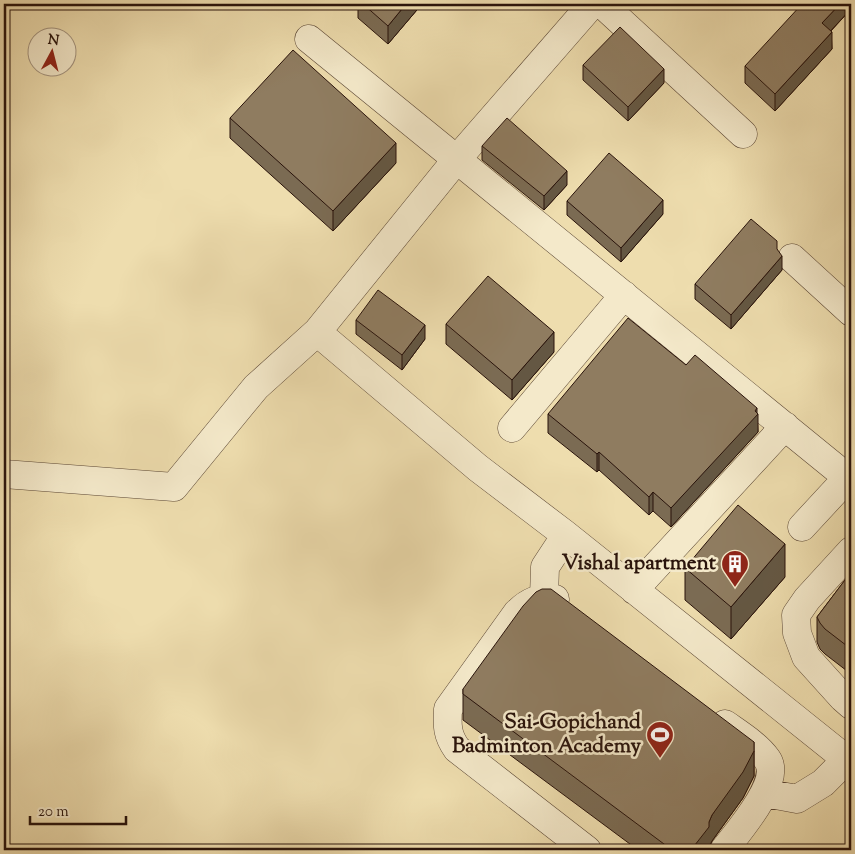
<svg xmlns="http://www.w3.org/2000/svg" width="855" height="854" font-family="'Sorts Mill Goudy',serif">
<style>
.lines{fill:none;stroke-linecap:round;stroke-linejoin:round}
.minor-casing{stroke:#5a4634;stroke-width:29}
.minor{stroke:#f4e9ca;stroke-width:28}
.wall{fill:#7b6b53;stroke:#29130b}
.shaded-wall{fill:#645743;stroke:#29130b}
.building{fill:#8f7c60;stroke:#29130b}
.labels{text-anchor:middle;dominant-baseline:central;stroke-width:5;stroke-linejoin:round;paint-order:stroke}
.poi-label{font-size:21px;font-weight:bold;fill:#29130b;stroke:#f4e9ca;text-anchor:end}
</style>
<rect width="100%" height="100%" fill="#eeddae"/>
<filter id="stains"><feTurbulence type="fractalNoise" baseFrequency=".004" numOctaves="4"/><feColorMatrix values="0 0 0 0 .2 0 0 0 0 .09 0 0 0 0 .02 0 0 0 .5 -.17"/></filter>
<radialGradient id="worn" r=".72"><stop offset=".6" stop-color="#630" stop-opacity="0"/><stop offset="1" stop-color="#630" stop-opacity=".3"/></radialGradient>
<g class="lines">
<defs>
<path id="minor" d="M602,4L743,134
M309,39L848,478
M792,258L851,312
M317,332L478,468L566,535L851,763
M512,428L624,295
M4,474L174,487L256,387L317,332L457,159L592,4
M802,527L851,474
M851,551L807,599L796,615L797,633L806,657L843,698L851,705
M634,590L785,426
M544,597L545,567L566,535
M555,599C538,597 528,602 517,613L448,709C447,726 447,735 457,749L587,850
M765,793L797,799L823,783L847,759
M724,850C737,833 783,781 767,759C757,745 739,734 725,724"/>
</defs>
<use href="#minor" class="minor-casing"/>
<use href="#minor" class="minor"/>
</g>
<path class="wall" d="M358,4H422L388,44L358,18Z
M851,4V9L831,31L832,49L775,111L745,83V66Z
M583,65L664,83L628,121L583,80Z
M230,118L396,163L333,231L230,138Z
M482,146L567,185L544,210L482,160Z
M567,201L663,214L621,262L567,215Z
M777,249L782,270L731,329L695,299V284Z
M356,320L425,339L402,370L356,334Z
M446,324L554,352L512,400L446,344Z
M686,365L757,413L758,432L671,527L653,511L649,515L599,470L597,472L548,433V414Z
M685,568L785,577L731,639L685,600Z
M851,572V674L825,654L820,649L817,642V617Z
M463,689L754,742V776L743,798L712,841L709,847V850H638L463,720Z"/>
<path class="shaded-wall" d="M406,4H422L388,44V26Z
M840,4H851V9L822,40V23Z
M832,32V49L775,111V94Z
M664,69V83L628,121V107Z
M396,143V163L333,231V211Z
M567,171V185L544,210V196Z
M663,200V214L621,262V248Z
M782,256V270L731,329V315Z
M425,325V339L402,370V355Z
M554,332V352L512,400V380Z
M757,408V415L758,414V432L671,527V508Z
M599,452V470L597,472V454Z
M653,492V511L649,515V497Z
M785,544V577L731,639V607Z
M754,751V776L743,798L712,841L709,847V850H691L709,822L712,815Z"/>
<path class="building" d="M363,4H406L388,26Z
M802,4H840L822,23L832,32L775,94L745,66Z
M620,27L664,69L628,107L583,65Z
M293,50L396,143L333,211L230,118Z
M507,118L567,171L544,196L482,146Z
M609,153L663,200L621,248L567,201Z
M751,219L777,241V249L782,256L731,315L695,284Z
M488,276L554,332L512,380L446,324Z
M378,290L425,325L402,355L356,320Z
M628,318L686,365L695,355L757,408L755,411L758,414L671,508L653,492L649,497L599,452L597,454L548,414Z
M738,505L785,544L731,607L685,568Z
M851,572V649L825,629L820,623L817,617Z
M542,589H551L754,742V751L743,772L712,815L709,822V827L691,850H672L463,694V689L523,606L536,592Z"/>
<defs>
<symbol id="building-pin" viewBox="-11 -11 22 30"><path d="M0 17L-7.5 6A9.5 9.5 0 1 1 7.5 6Z" fill="#8f2418" stroke="#f4e9ca"/><path d="M-4-6H4V6H1V3H-1V6H-4ZM-2.5-4.3h1.7v1.8h-1.7ZM.8-4.3h1.7v1.8H.8ZM-2.5-1h1.7V.8h-1.7ZM.8-1h1.7V.8H.8Z" fill="#fff"/></symbol>
<symbol id="stadium-pin" viewBox="-11 -11 22 30"><path d="M0 17L-7.5 6A9.5 9.5 0 1 1 7.5 6Z" fill="#8f2418" stroke="#f4e9ca"/><path d="M0-5a6.5 5 0 1 0 0 10a6.5 5 0 1 0 0-10ZM-3.5-1.8h7v3.6h-7Z" fill="#fff"/></symbol>
</defs>
<g fill-rule="evenodd">
<use href="#building-pin" x="719" y="548" width="32" height="43"/>
<use href="#stadium-pin" x="644" y="719" width="32" height="43"/>
</g>
<g class="labels">
<g class="poi-label">
<text x="716" y="564">Vishal apartment</text>
<text x="641" y="723">Sai-Gopichand<tspan x="641" dy="24">Badminton Academy</tspan></text>
</g>
</g>
<rect width="855" height="854" fill="none" stroke="#eeddae" stroke-width="20"/>
<rect x="5" y="5" width="845" height="844" fill="none" stroke="#29130b" stroke-width="2.5"/>
<rect x="10" y="10" width="835" height="834" fill="none" stroke="#29130b"/>
<g transform="translate(52 52) rotate(7)"><circle r="24" fill="#f4e9ca" stroke="#a3937e"/>
<path d="M0-4L9 19L0 12L-9 19Z" fill="#8f2418"/>
<text y="-8" font-size="14" font-weight="bold" text-anchor="middle" fill="#29130b">N</text>
</g>
<path d="M30 816v8h96v-8" fill="none" stroke="#29130b" stroke-width="2.5"/>
<text x="38" y="816" font-size="15" fill="#29130b" stroke="#f4e9ca" stroke-width="4" paint-order="stroke">20 m</text>
<rect width="100%" height="100%" filter="url(#stains)"/>
<rect width="100%" height="100%" fill="url(#worn)"/>
</svg>
